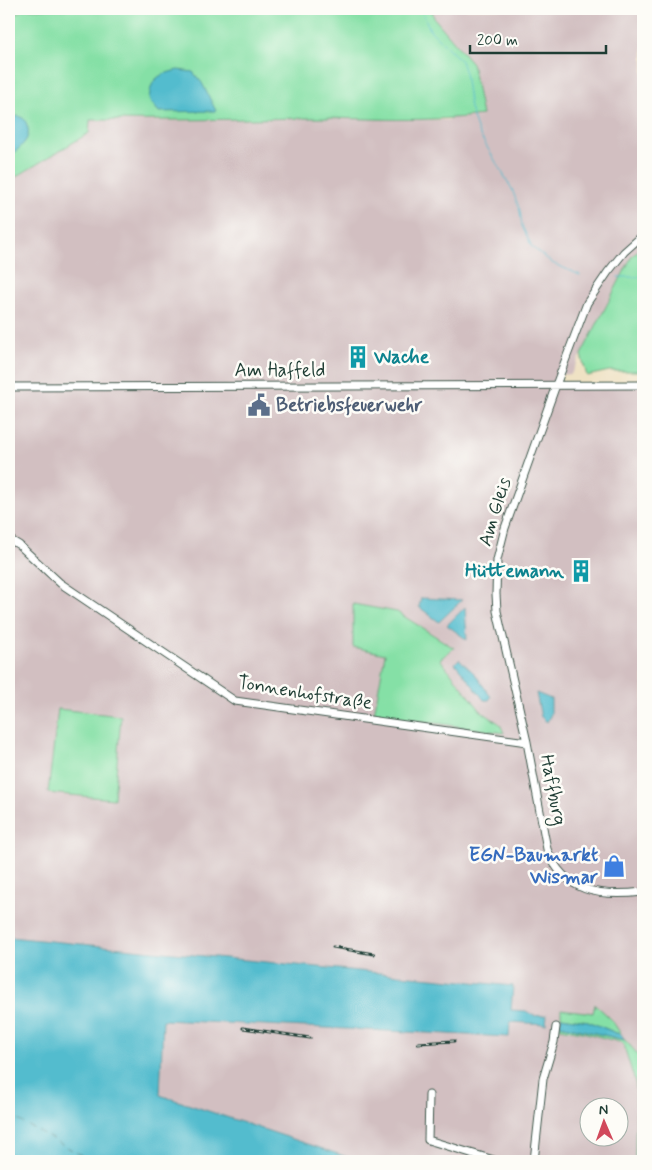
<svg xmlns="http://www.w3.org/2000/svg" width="652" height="1170" font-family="Mynerve,sans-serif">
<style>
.industrial{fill:#d2bfc1;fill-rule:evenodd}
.green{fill:#85e0a6;stroke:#528e6d}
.water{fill:#52bcce;stroke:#387c81}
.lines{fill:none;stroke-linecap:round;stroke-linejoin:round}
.stream{stroke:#52bcce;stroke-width:1}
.ferry{stroke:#2e6362;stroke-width:1;stroke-dasharray:6 5;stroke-linecap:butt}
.minor-casing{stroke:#3e564a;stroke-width:9}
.minor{stroke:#fff;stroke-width:7}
.rail-casing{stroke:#1f3d34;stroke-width:3}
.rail{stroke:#fdfcf7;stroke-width:1;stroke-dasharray:4;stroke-linecap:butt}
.labels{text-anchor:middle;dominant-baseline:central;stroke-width:5;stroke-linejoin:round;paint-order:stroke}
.culture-label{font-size:19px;font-weight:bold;fill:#0d838f;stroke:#fdfcf7;text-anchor:start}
.street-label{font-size:19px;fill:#1f3d34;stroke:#fdfcf7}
.service-label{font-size:19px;font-weight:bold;fill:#4e5e75;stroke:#fdfcf7;text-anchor:start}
.shop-label{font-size:19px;font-weight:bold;fill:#366cbe;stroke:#fdfcf7;text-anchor:end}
</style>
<rect width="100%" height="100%" fill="#fdfcf7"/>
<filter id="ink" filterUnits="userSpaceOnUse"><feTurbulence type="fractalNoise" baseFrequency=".02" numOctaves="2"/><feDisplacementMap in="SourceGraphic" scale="10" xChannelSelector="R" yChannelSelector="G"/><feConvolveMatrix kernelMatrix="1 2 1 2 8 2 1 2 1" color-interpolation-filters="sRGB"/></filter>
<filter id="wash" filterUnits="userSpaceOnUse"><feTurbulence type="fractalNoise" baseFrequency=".0096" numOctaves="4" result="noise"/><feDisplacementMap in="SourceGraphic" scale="20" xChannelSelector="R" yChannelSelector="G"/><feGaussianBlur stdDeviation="1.12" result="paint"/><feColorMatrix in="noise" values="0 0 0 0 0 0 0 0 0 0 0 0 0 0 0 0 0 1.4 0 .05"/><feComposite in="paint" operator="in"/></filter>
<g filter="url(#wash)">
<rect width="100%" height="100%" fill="#efe2c4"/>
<path class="industrial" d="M432,9H643V247L632,256L571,374L559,375L556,384L643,385V1161H356L160,1095L163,1020L510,1016L513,986L9,937V209H15L14,178L89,133V120L153,121L310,118L449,120L472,63L434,18ZM590,1108H620V1138H590Z"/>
<path class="green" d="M25,9H432L434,18L472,63L482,115C425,123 367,118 311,118C237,119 163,121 90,120L89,133L14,178L15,209H9V17Z
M643,246V371H609L587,376L581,355L632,256Z
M353,604L397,612L454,648L440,659L481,711L500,724L504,733L374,714L385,654L353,647Z
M58,709L121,716L114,799L48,793Z
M595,1004L611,1019L621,1034L616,1033L588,1021L561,1017V1009L593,1013Z
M560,1025L625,1040L643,1060V1161H635L636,1085L623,1043L582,1032L560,1028Z"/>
<path class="water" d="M178,70L193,72L202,83L216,111L159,112L149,100C151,78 157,75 178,70Z
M19,116C24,118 25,120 27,125C33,141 17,148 9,159V117Z
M421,598L462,600L439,622L419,607Z
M465,607L467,640L447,625Z
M459,659L475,674L491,697L489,700H484L455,663Z
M536,693L551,699V714L547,722L541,717Z
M9,937L513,986L511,1010L526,1011L534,1016L547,1015L546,1024L510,1022L509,1037L163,1020L160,1095L359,1161H9Z
M561,1017L588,1021L616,1033L621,1034L625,1040L560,1025Z"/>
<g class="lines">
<path class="stream" d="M421,9L430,30L461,61L465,73L470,108L478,132L512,189L520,211L522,226L532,247L552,263L580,275
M618,277H643"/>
<path class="ferry" d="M9,1115L92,1161"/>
</g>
</g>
<g filter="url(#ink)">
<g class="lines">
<defs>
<path id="minor" d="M643,235L624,252L608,272L587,303L556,385L505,528L497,560L496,594L497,611L527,742L547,849C564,893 600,897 643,892
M9,387L643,385
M9,539L19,545L60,583L235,701L527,742
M429,1095L428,1140L497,1161
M534,1161L543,1079L554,1042L556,1027"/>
</defs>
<use href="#minor" class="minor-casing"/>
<use href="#minor" class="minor"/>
<defs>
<path id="rail" d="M333,947L374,954
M243,1028L310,1038
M418,1043L454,1041"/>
</defs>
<use href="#rail" class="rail-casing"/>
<use href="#rail" class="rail"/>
</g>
</g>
<defs>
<symbol id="building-bare" viewBox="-9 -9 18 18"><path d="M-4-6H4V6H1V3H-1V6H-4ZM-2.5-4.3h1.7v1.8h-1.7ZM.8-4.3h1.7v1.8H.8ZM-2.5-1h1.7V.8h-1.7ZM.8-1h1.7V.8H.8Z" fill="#0f9aa8" stroke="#fdfcf7" stroke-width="2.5" paint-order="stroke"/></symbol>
<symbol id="civic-bare" viewBox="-9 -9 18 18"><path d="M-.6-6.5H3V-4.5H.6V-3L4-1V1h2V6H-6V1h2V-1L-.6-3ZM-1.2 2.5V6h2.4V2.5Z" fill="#5c6f8a" stroke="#fdfcf7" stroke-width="2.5" paint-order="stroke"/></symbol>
<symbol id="shop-bare" viewBox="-9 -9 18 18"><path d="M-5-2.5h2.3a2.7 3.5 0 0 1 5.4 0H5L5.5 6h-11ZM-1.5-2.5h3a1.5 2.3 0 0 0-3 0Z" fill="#3f7fe0" stroke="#fdfcf7" stroke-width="2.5" paint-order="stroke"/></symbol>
</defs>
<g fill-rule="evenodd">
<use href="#building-bare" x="342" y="341" width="32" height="32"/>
<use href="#civic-bare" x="243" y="389" width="32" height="32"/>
<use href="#building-bare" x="565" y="555" width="32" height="32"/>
<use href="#shop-bare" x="598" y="850" width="32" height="32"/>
</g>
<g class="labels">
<g class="culture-label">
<text x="374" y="357">Wache</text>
<text x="564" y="571" text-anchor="end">Hüttemann</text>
</g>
<g class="street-label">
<text x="280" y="370">Am Haffeld</text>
<text transform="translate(495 512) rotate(-73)">Am Gleis</text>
<text transform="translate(305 693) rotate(9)">Tonnenhofstraße</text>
<text transform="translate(553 790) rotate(79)">Haffburg</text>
</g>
<g class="service-label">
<text x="276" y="405">Betriebsfeuerwehr</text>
</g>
<g class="shop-label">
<text x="598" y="855">EGN-Baumarkt<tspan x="598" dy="22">Wismar</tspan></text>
</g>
</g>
<rect width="652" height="1170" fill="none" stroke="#fdfcf7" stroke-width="30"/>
<g transform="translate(604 1122) rotate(358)"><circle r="24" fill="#fdfcf7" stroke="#a4b0a9"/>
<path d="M0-4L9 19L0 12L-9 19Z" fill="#d1495b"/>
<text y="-8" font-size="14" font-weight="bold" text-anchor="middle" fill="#1f3d34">N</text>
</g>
<path d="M470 45v8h136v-8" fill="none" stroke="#1f3d34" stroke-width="2.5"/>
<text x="477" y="45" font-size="15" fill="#1f3d34" stroke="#fdfcf7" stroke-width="4" paint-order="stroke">200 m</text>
</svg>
